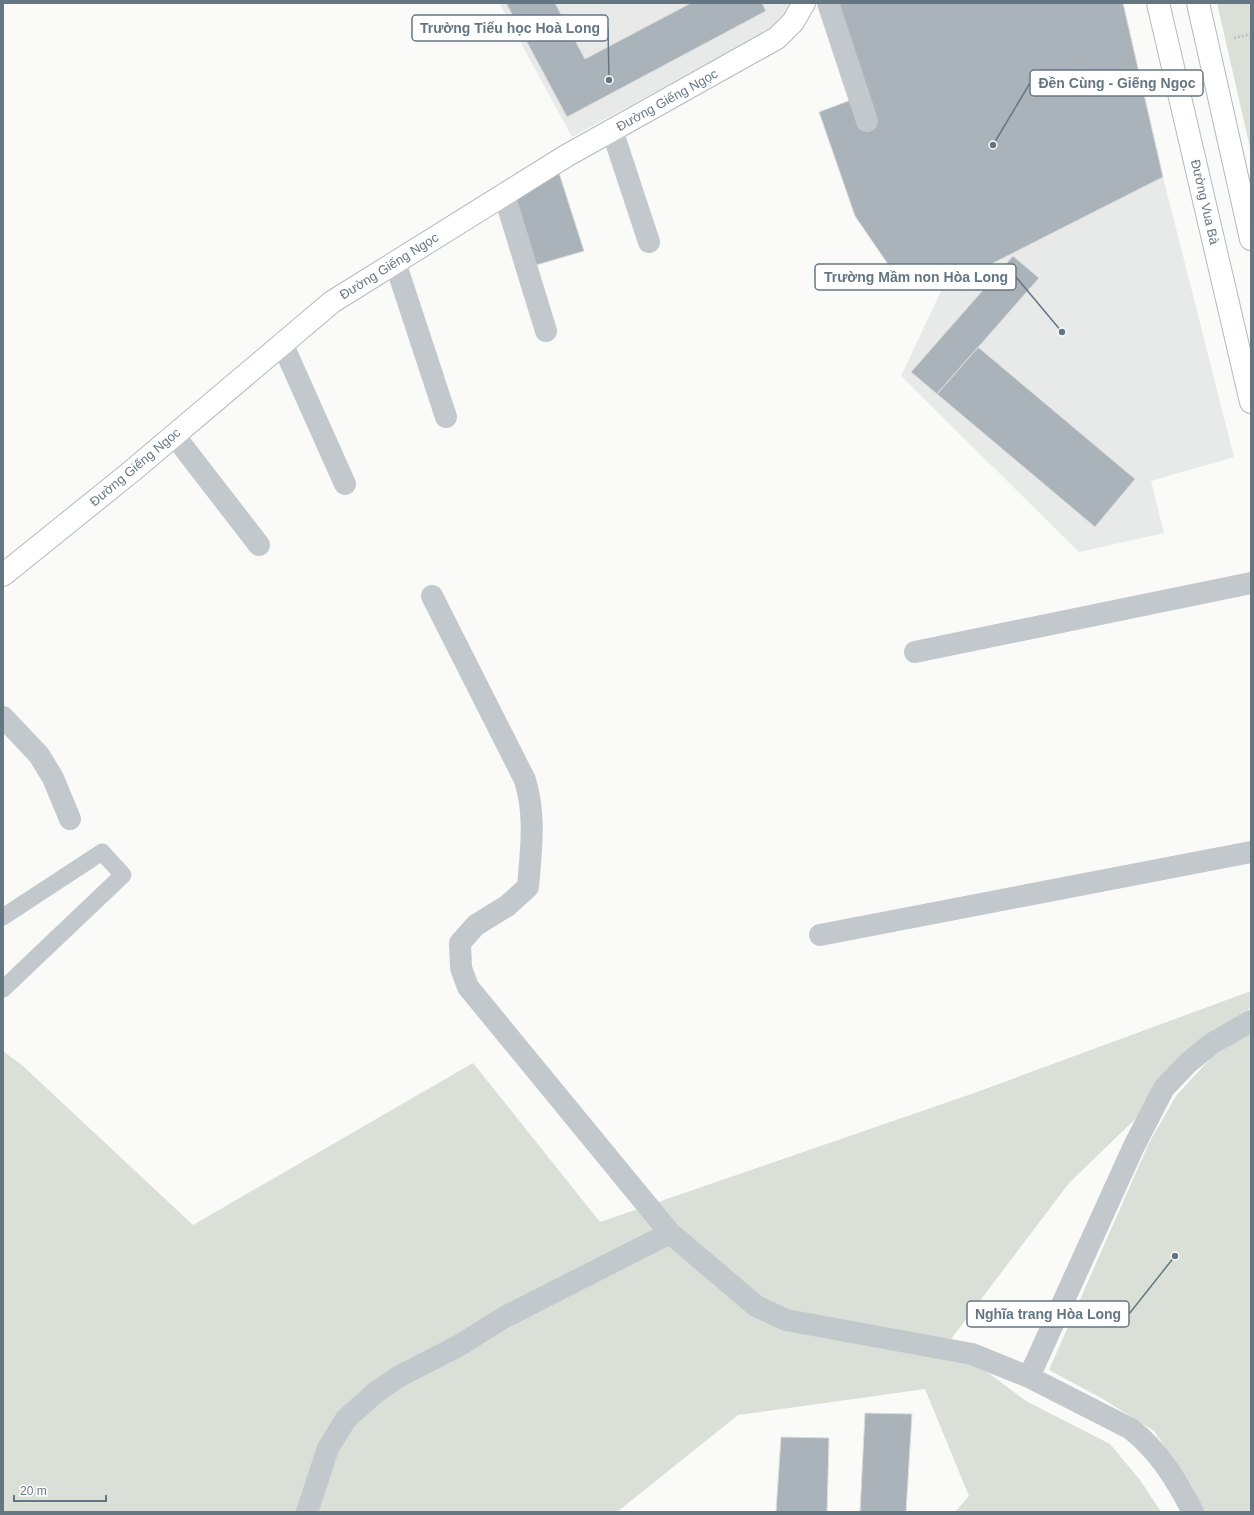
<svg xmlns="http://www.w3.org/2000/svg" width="1254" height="1515" font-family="Arial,sans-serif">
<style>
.built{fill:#e8e9e9}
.green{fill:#dadfd7}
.building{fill:#aab3b9;stroke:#dcdcda}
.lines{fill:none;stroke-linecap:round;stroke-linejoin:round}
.secondary-casing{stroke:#b3babf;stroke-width:24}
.path{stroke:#bbbfc2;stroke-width:2.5;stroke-dasharray:2 2;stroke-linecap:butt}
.lane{stroke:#c3c8cc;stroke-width:17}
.street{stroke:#c3c8cc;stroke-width:22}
.secondary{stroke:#fff;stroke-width:22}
.labels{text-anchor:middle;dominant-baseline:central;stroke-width:4;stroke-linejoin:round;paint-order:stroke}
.street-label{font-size:13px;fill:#657683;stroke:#fff}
.leader{fill:none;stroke:#657683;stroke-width:1.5}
.callout-dot{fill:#657683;stroke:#fff;stroke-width:1.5}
.callout{fill:#fff;stroke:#657683;stroke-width:1.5}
.callout-label{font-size:14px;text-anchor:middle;font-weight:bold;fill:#657683}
</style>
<rect width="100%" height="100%" fill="#fafaf8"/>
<path class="built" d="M499,3H791L781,24L572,137Z
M1163,177L1234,457L1151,481L1164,533L1079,552L901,376L942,289Z"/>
<path class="green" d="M1217,3H1251V152Z
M1251,991V1007L1069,1183L948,1343L1026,1401L1110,1444L1140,1480L1161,1512H955L969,1496L925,1389L738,1415L617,1512H3V1051L24,1067L193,1225L473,1063L600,1222L977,1092Z
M1251,1032V1512H1204L1192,1486L1154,1431L1103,1399L1049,1370L1149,1143L1176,1096L1220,1048Z"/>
<path class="building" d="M506,3H555L585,59L691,3H762L766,11L567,117Z
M830,3H1123L1163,177L942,289L892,270L855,216L819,112L859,97Z
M559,173L584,251L533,266L511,198Z
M1013,256L1039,278L937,394L911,372Z
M978,347L1135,479L1095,527L937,394Z
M865,1413L912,1414L906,1512H860Z
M781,1437L829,1438L827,1512H776Z"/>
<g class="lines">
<defs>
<path id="secondary" d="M1158,3L1251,402
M1198,3L1251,239
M3,575L132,471L332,302L566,156L777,38L793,22L804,3"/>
</defs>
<use href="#secondary" class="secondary-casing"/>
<path class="path" d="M1234,38L1251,34"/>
<path class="lane" d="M3,917L102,852L123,875L3,989"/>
<path class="street" d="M828,3L867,121
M612,130L649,242
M504,194L546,331
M395,262L446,417
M282,343L345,484
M174,435L259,545
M432,596L525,780C536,816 531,850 528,887L507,906L476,925L460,943L461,968L468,987L670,1233L756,1306L786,1320L972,1354L1029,1377L1131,1429C1159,1451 1177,1481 1193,1512
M915,652L1251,583
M3,717L39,755L53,778L70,819
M820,935L1251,852
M1029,1377L1134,1146L1164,1088L1188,1063L1211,1044L1251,1021
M307,1512L328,1448L346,1419L375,1393L398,1377L460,1345L503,1318L670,1233"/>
<use href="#secondary" class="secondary"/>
</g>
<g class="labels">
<g class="street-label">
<text transform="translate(667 100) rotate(-29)">Đường Giếng Ngọc</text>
<text transform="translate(1205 202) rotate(77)">Đường Vua Bà</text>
<text transform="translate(389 266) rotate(-32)">Đường Giếng Ngọc</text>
<text transform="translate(135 467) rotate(-40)">Đường Giếng Ngọc</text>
</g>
</g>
<path class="leader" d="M609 80L608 28M993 145L1030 83M1062 332L1016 277M1175 1256L1129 1314"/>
<g class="callout-dot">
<circle cx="609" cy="80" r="4"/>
<circle cx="993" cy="145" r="4"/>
<circle cx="1062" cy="332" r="4"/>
<circle cx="1175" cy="1256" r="4"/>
</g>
<g class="callout">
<rect x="412" y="15" width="196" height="26" rx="4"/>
<rect x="1030" y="70" width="173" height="26" rx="4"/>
<rect x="815" y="264" width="201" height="26" rx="4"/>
<rect x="967" y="1301" width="162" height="26" rx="4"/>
</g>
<g class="callout-label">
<text x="510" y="33">Trường Tiểu học Hoà Long</text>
<text x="1117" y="88">Đền Cùng - Giếng Ngọc</text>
<text x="916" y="282">Trường Mầm non Hòa Long</text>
<text x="1048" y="1319">Nghĩa trang Hòa Long</text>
</g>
<rect width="1254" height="1515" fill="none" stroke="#657683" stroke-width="8"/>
<path d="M14 1495v6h92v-6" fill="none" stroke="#657683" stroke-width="2"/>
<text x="20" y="1495" font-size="12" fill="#657683" stroke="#ffffff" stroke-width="3" paint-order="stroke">20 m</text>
</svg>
